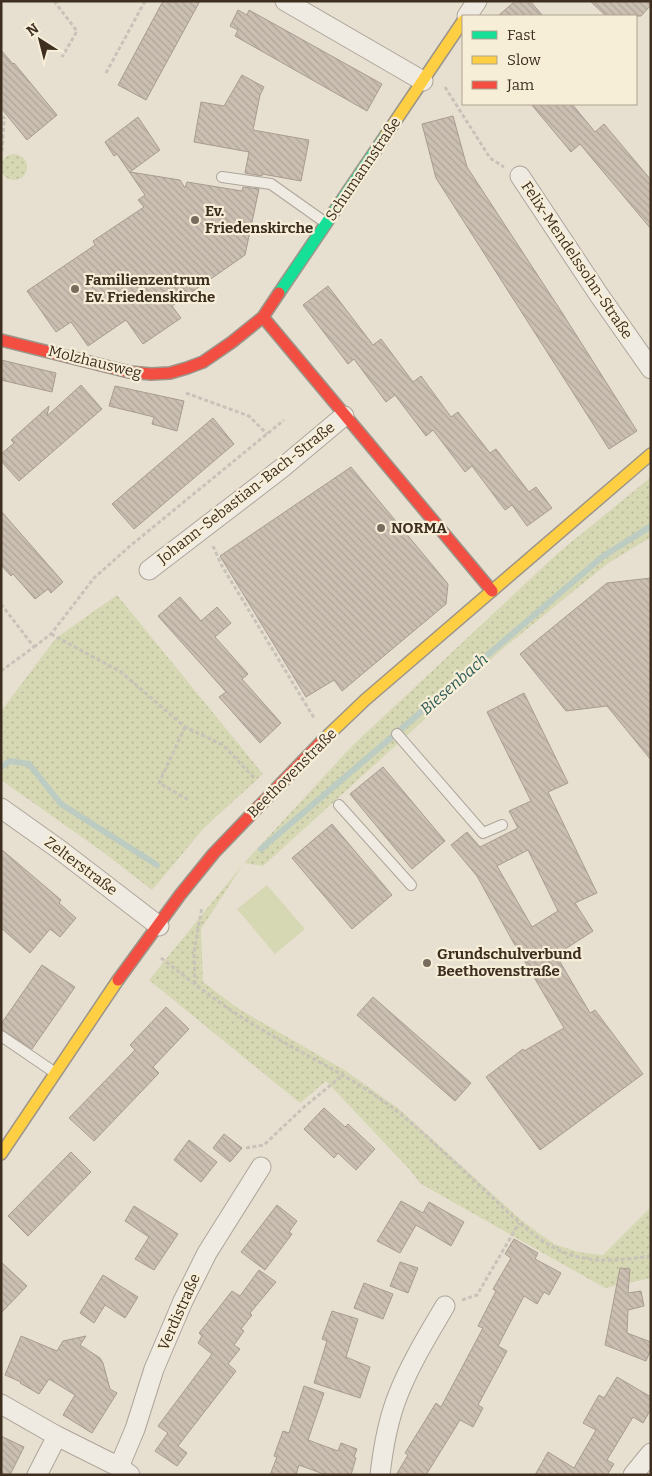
<svg xmlns="http://www.w3.org/2000/svg" width="652" height="1476" font-family="Bitter,serif">
<style>
.green{fill:url(#green-dots)}
.pitch{fill:#d6d7b3}
.lines{fill:none;stroke-linecap:round;stroke-linejoin:round}
.stream{stroke:#bcccc2;stroke-width:6}
.building{fill:url(#building-back-hatch);stroke:#a89c90;fill-rule:evenodd}
.lane-casing{stroke:#ada599;stroke-width:12}
.street-casing{stroke:#ada599;stroke-width:21}
.fast-casing{stroke:#9c958a;stroke-width:14}
.slow-casing{stroke:#9c958a;stroke-width:14}
.jam-casing{stroke:#9c958a;stroke-width:14}
.path{stroke:#c8c2b9;stroke-width:3;stroke-dasharray:4 2.5;stroke-linecap:butt}
.lane{stroke:#efebe3;stroke-width:10}
.street{stroke:#efebe3;stroke-width:19}
.fast{stroke:#16e098;stroke-width:11}
.slow{stroke:#ffcf43;stroke-width:11}
.jam{stroke:#f24e42;stroke-width:11}
.poi-dot{fill:#786c5e;stroke:#f7eed8;stroke-width:2}
.labels{text-anchor:middle;dominant-baseline:central;stroke-width:4.5;stroke-linejoin:round;paint-order:stroke}
.street-label{font-size:15px;fill:#3d2e20;stroke:#f7eed8}
.poi-label{font-size:15px;font-weight:bold;fill:#3d2e20;stroke:#f7eed8;text-anchor:start}
.water-label{font-size:16px;font-style:italic;fill:#2f5d5a;stroke:#f7eed8}
</style>
<defs>
<pattern id="green-dots" width="8" height="8" patternUnits="userSpaceOnUse" patternTransform="scale(1.25)"><rect width="8" height="8" fill="#d6d7b3"/><path d="M2 2h.1M6 6h.1" fill="none" stroke="#b9b99a" stroke-width="1.8" stroke-linecap="round"/></pattern>
<pattern id="building-back-hatch" width="6" height="6" patternUnits="userSpaceOnUse" patternTransform="scale(1.25)"><rect width="6" height="6" fill="#cbbfb2"/><path d="M-1 5l2 2M0 0l6 6M5-1l2 2" fill="none" stroke="#afa499"/></pattern>
</defs>
<rect width="100%" height="100%" fill="#e7e0d1"/>
<path class="green" d="M1 167a13 13 0 1 1 26 0a13 13 0 1 1-26 0Z
M651,477V537L607,564L500,651L263,866L244,863L201,929L203,982L239,1009L346,1071L399,1109L521,1220L554,1244L578,1252L603,1255L651,1207V1278L605,1288L421,1184L409,1169L326,1081L300,1103L149,980L244,863L351,747L558,553Z
M117,595L263,774L204,828L152,890L103,852L1,780V711L56,638Z"/>
<path class="pitch" d="M267,885L305,929L275,954L237,909Z"/>
<g class="lines">
<path class="stream" d="M1,767L10,761L29,764L61,804L157,865
M261,849L602,557L651,526"/>
</g>
<path class="building" d="M163,1H200L146,100L118,85Z
M515,1H530L543,16H498Z
M590,1H651V5L641,16H606Z
M238,10L247,15L249,10L382,84L367,111L235,36L238,30L230,26Z
M1,50L13,64L14,63L57,115L27,140L1,108Z
M242,75L264,87L260,95L253,130L309,140L301,181L262,174V176L245,173L249,152L194,142L201,102L224,106Z
M531,104H572L595,132L604,124L651,180V229L580,144L571,152Z
M453,116L467,167L561,311L637,431L609,449L436,178L422,124Z
M138,117L160,150L130,172L180,180L185,188L187,182L242,191L243,187L259,189L245,255L172,306L181,318L143,344L126,320L88,346L71,322L56,332L27,291L95,245L93,241L144,207L138,200L145,195L117,154L114,156L105,142Z
M328,286L373,345L381,339L413,382L421,376L451,417L458,412L490,453L496,449L529,492L536,487L552,508L527,526L512,505L505,510L472,466L465,472L433,430L426,436L395,395L386,402L354,359L348,364L303,305Z
M1,360L56,373L52,392L1,380Z
M81,385L102,409L19,481L1,461V454L14,443L11,440L49,406L47,416Z
M115,386L184,401L177,431L152,424L154,417L109,406Z
M213,418L234,444L134,529L112,504Z
M351,467L448,584L446,604L342,691L334,680L306,697L220,556Z
M1,511L63,582L51,593L48,589L35,599L13,574L11,576L1,565Z
M651,578V760L607,706L566,711L520,654L607,583Z
M180,597L201,621L217,607L231,623L215,637L248,674L242,679L281,723L260,743L219,697L226,692L158,616Z
M524,693L568,783L548,792L597,893L575,903L593,931L556,955L590,1013L595,1010L643,1074L540,1150L486,1077L523,1049L524,1051L564,1028L512,940L477,876L451,845L467,832L480,847L518,828L509,811L531,801L487,712ZM528,850L558,911L532,927L497,866Z
M383,767L445,841L412,869L350,794Z
M332,824L392,895L352,929L292,858Z
M1,849L61,900L59,903L76,918L60,937L50,929L30,953L1,928Z
M42,965L75,987L32,1049L1,1029V1024Z
M373,997L471,1083L455,1101L357,1015Z
M166,1007L189,1029L153,1067L159,1073L94,1141L69,1118L135,1050L130,1045Z
M324,1108L345,1127L348,1124L375,1149L356,1170L338,1153L334,1158L304,1129Z
M224,1134L242,1148L230,1162L213,1148Z
M189,1140L217,1162L201,1182L174,1160Z
M71,1152L91,1172L28,1236L8,1216Z
M401,1201L423,1213L429,1202L464,1222L451,1246L416,1225L400,1253L377,1241Z
M277,1205L297,1221L289,1232L292,1234L265,1270L241,1252Z
M134,1206L178,1234L154,1270L135,1259L149,1237L125,1221Z
M514,1239L538,1253L535,1259L561,1273L549,1295L544,1292L537,1304L524,1296L498,1346L507,1351L478,1405L483,1408L473,1427L460,1420L426,1475H396L408,1455L405,1453L436,1403L441,1407L483,1328L478,1326L496,1291L493,1289L511,1258L505,1254Z
M1,1262L27,1286L1,1313Z
M400,1262L418,1268L408,1293L390,1286Z
M620,1268L630,1269L628,1293L641,1291L644,1306L628,1310L627,1333L651,1342V1349L646,1361L605,1345Z
M259,1270L276,1282L250,1313L252,1315L241,1329L244,1331L234,1345L240,1349L228,1364L236,1371L178,1446L187,1453L177,1466L155,1451L168,1433L158,1426L212,1354L198,1343L202,1336L199,1333L232,1291L240,1296Z
M103,1275L138,1297L125,1318L105,1305L94,1323L80,1313Z
M364,1283L393,1294L383,1319L354,1308Z
M332,1311L358,1319L346,1357L370,1367L360,1398L314,1383L327,1341L322,1339Z
M21,1336L57,1351L63,1341L86,1336L80,1345L100,1358L103,1363L110,1389L117,1393L92,1433L63,1415L75,1395L49,1379L39,1394L20,1383L21,1382L5,1375Z
M617,1377L651,1397V1409L643,1423L633,1417L607,1460L614,1464L607,1475H535L548,1452L574,1468L596,1430L583,1423L599,1395L604,1398Z
M304,1386L324,1393L308,1440L338,1451L341,1443L357,1449L354,1457L356,1458L351,1475H326L299,1465L296,1475H270L277,1457L274,1456L283,1431L289,1433Z
M1,1436L24,1447L10,1475H1Z"/>
<g class="lines">
<defs>
<path id="lane" d="M222,177L271,184L326,223
M397,734L483,833L502,825
M339,805L411,885
M1,1036L54,1072"/>
<path id="street" d="M285,1L423,81
M467,16L477,1
M520,176L599,295L651,369
M149,570L282,468L344,416
M1,808L60,850L159,926
M1,1404L57,1436L119,1467L130,1475
M119,1467L135,1429L154,1369L183,1301L207,1253L261,1167
M37,1475L57,1436
M380,1475C383,1448 388,1420 398,1395C410,1364 428,1335 445,1306
M633,1475L651,1453"/>
<path id="fast" d="M279,293L386,135"/>
<path id="slow" d="M386,135L463,21
M321,742L365,700L651,454
M1,1154L118,980"/>
<path id="jam" d="M263,317L492,591
M1,340L129,372L151,374L170,373L187,368L203,362L232,342L263,317L279,293
M118,980L180,895L214,853L321,742"/>
</defs>
<use href="#lane" class="lane-casing"/>
<use href="#street" class="street-casing"/>
<use href="#fast" class="fast-casing"/>
<use href="#slow" class="slow-casing"/>
<use href="#jam" class="jam-casing"/>
<path class="path" d="M54,1L77,31L62,57
M106,73L145,1
M445,87L490,158L504,167
M1,117L4,118L2,154
M186,393L249,416L267,434
M213,546L222,566L314,718
M1,604L34,647L1,671
M51,634L121,672L185,727L223,745L255,779
M34,647L51,634L94,578L130,546L284,420
M185,727L159,783L189,800
M161,958C190,980 218,1003 249,1022C299,1053 352,1076 398,1112C431,1139 462,1169 493,1198C511,1215 530,1234 551,1246C583,1265 617,1261 651,1256
M195,984L194,952L202,907
M246,1148L264,1145L304,1107L343,1075
M462,1300L477,1295L519,1223"/>
<use href="#lane" class="lane"/>
<use href="#street" class="street"/>
<use href="#fast" class="fast"/>
<use href="#slow" class="slow"/>
<use href="#jam" class="jam"/>
</g>
<g class="poi-dot">
<circle cx="195" cy="220" r="5"/>
<circle cx="75" cy="289" r="5"/>
<circle cx="381" cy="528" r="5"/>
<circle cx="427" cy="963" r="5"/>
</g>
<g class="labels">
<g class="street-label">
<text transform="translate(363 169) rotate(-56)">Schumannstraße</text>
<text transform="translate(577 260) rotate(56)">Felix-Mendelssohn-Straße</text>
<text transform="translate(95 362) rotate(14)">Molzhausweg</text>
<text transform="translate(246 493) rotate(-38)">Johann-Sebastian-Bach-Straße</text>
<text transform="translate(292 773) rotate(-45)">Beethovenstraße</text>
<text transform="translate(81 866) rotate(37)">Zelterstraße</text>
<text transform="translate(179 1312) rotate(-66)">Verdistraße</text>
</g>
<g class="poi-label">
<text x="205" y="211">Ev.<tspan x="205" dy="17">Friedenskirche</tspan></text>
<text x="85" y="280">Familienzentrum<tspan x="85" dy="17">Ev. Friedenskirche</tspan></text>
<text x="391" y="528">NORMA</text>
<text x="437" y="954">Grundschulverbund<tspan x="437" dy="17">Beethovenstraße</tspan></text>
</g>
<g class="water-label">
<text transform="translate(454 684) rotate(-41)">Biesenbach</text>
</g>
</g>
<rect width="652" height="1476" fill="none" stroke="#3d2e20" stroke-width="5"/>
<rect x="462" y="15" width="175" height="90" fill="#f7eed8" stroke="#ada18e"/>
<rect x="472" y="31" width="25" height="8" fill="#16e098" stroke="#ada18e"/>
<text x="507" y="40" font-size="15" fill="#3d2e20">Fast</text>
<rect x="472" y="56" width="25" height="8" fill="#ffcf43" stroke="#ada18e"/>
<text x="507" y="65" font-size="15" fill="#3d2e20">Slow</text>
<rect x="472" y="81" width="25" height="8" fill="#f24e42" stroke="#ada18e"/>
<text x="507" y="90" font-size="15" fill="#3d2e20">Jam</text>
<g transform="translate(40 40) rotate(324)" stroke="#f7eed8" stroke-width="4" paint-order="stroke">
<path d="M0-4L9 19L0 12L-9 19Z" fill="#3d2e20"/>
<text y="-8" font-size="14" font-weight="bold" text-anchor="middle" fill="#3d2e20">N</text>
</g>
</svg>
